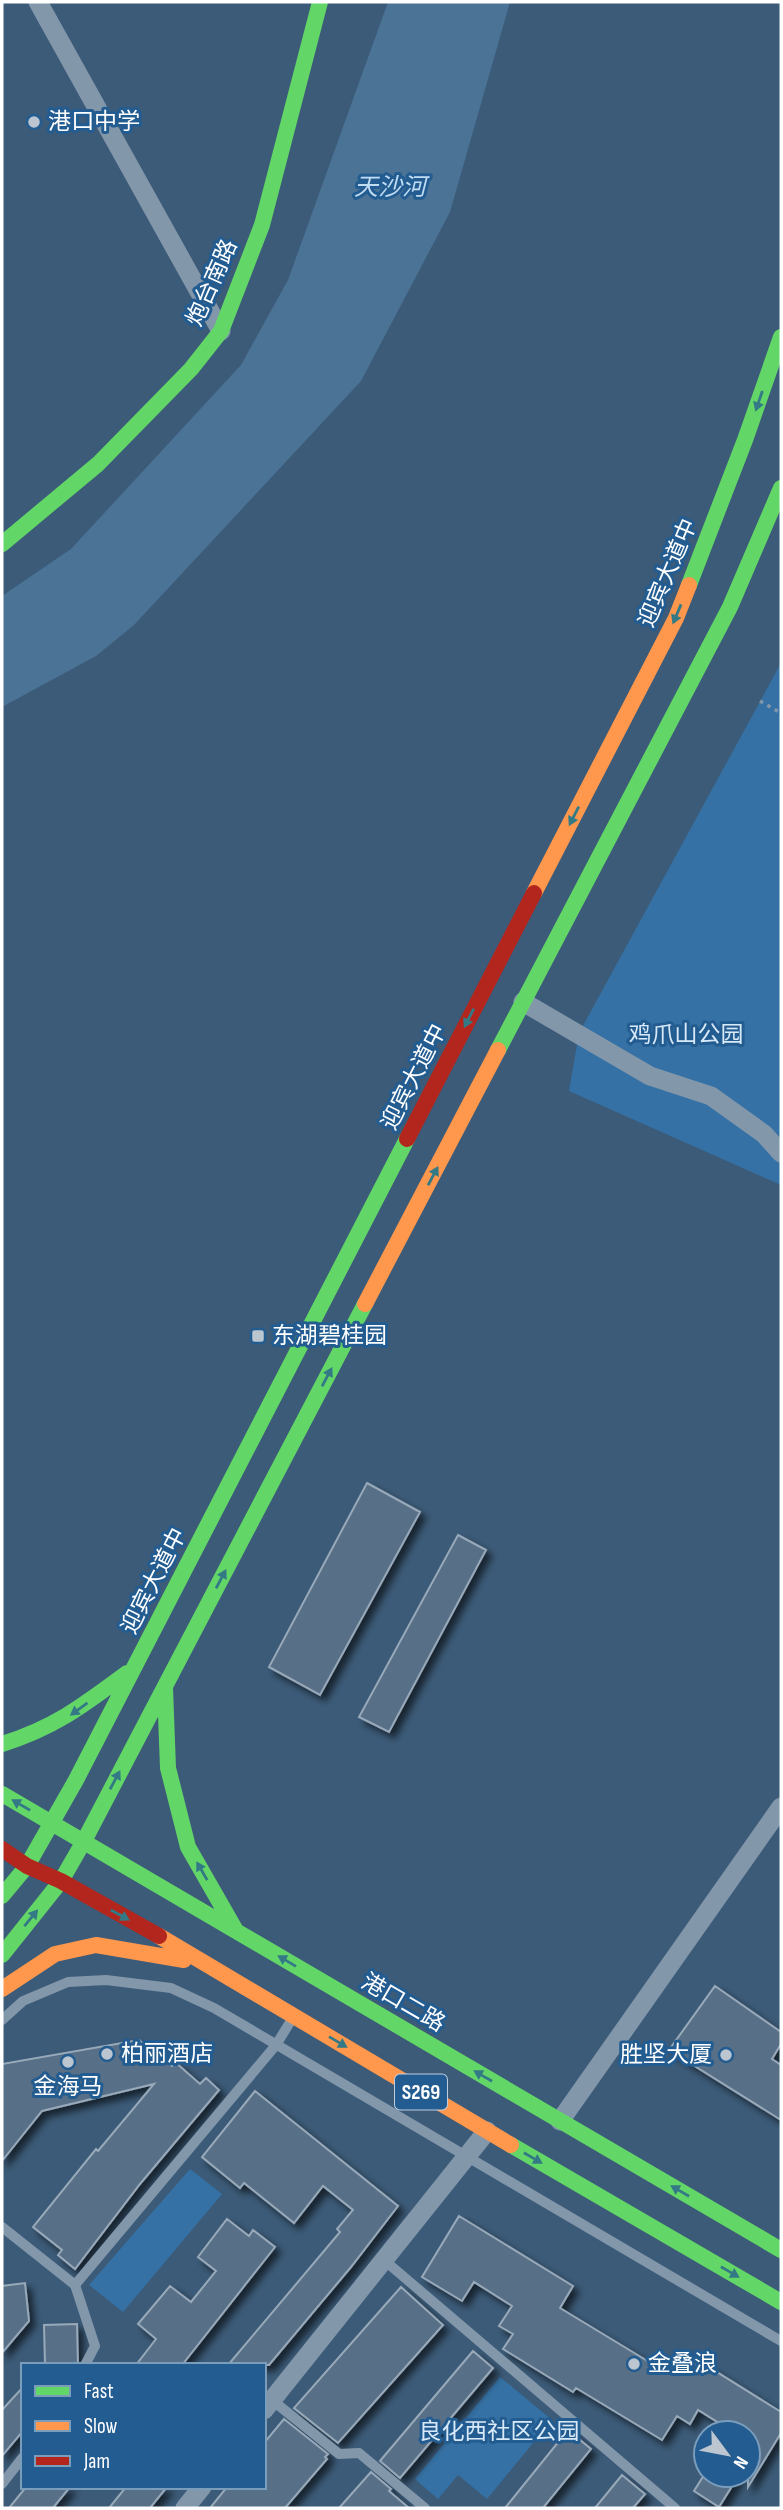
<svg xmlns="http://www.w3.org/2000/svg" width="783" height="2510" font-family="'Sofia Sans Condensed','Noto Sans SC',sans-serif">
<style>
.green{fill:#3571a4}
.water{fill:#4b7396}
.building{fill:#587087;stroke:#98a9b9;stroke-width:2;filter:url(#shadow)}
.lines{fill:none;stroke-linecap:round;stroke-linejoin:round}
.path{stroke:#8397ab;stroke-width:3.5;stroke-dasharray:3.5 5;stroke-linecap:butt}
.lane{stroke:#8397ab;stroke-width:10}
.street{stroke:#8397ab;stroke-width:19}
.fast{stroke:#63d668;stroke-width:16}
.slow{stroke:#ff974d;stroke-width:16}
.jam{stroke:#b3261e;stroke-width:16}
.oneway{fill:#337a86}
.poi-dot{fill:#bbc6d0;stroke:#235c90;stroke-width:2.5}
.labels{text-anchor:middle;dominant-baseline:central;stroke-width:6;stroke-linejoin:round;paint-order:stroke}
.shield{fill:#235c90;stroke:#bdcede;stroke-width:2}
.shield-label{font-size:21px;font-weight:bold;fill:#fff}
.poi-label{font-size:23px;fill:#fff;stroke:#235c90;text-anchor:start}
.street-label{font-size:23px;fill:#fff;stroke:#235c90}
.park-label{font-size:23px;fill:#d8eaf9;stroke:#235c90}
.water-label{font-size:24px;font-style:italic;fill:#bfdcf3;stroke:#235c90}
</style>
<defs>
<filter id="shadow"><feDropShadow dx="5.5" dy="5.5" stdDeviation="3.5" flood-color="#0009"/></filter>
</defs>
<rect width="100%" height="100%" fill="#3c5b78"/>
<path class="green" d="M781,663V1185L569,1091L579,1033Z
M190,2169L222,2194L123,2312L89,2285Z
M500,2377L552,2420L487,2499L458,2475L438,2499L415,2479Z"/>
<path class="water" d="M388,2H510L450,212L361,381L134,625L96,656L2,707V596L71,549L241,365L288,280Z"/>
<path class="building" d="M367,1483L420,1512L320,1695L269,1667Z
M458,1535L486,1550L389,1732L359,1717Z
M715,1986L781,2032V2044L772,2059L781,2065V2120L669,2050Z
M139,2040L172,2066L175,2062L200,2084L206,2078L219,2090L140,2184L75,2269L58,2255L62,2250L33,2227L96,2149L98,2151L154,2084L42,2111L2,2161V2064Z
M255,2091L398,2206L351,2267L269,2365H228L340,2232L337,2229L353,2210L323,2186L294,2223L244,2183L240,2188L202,2157Z
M459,2216L573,2286L560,2308L669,2374L683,2351L781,2412V2433L748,2487V2433H735L698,2410L690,2424L677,2416L662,2440L576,2388L573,2392L503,2349L513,2334L499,2326L512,2306L474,2282L462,2301L422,2277Z
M227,2219L249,2236L253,2230L275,2247L182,2365H136L156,2339L138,2324L170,2286L191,2302L216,2271L198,2257Z
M25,2283L29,2321L2,2353V2286Z
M401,2287L443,2325L338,2443L294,2408Z
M77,2324L78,2365H45L44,2325Z
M473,2351L493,2368L400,2478L380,2461Z
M23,2387V2431L2,2456V2410Z
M284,2419L328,2454L325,2457L327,2459L285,2508H210L227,2487H264V2443Z
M568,2430L591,2449L543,2508H505Z
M371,2472L391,2489L389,2491L409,2508H339Z
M622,2475L645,2494L633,2508H595Z
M704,2475H739L719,2507L694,2491Z
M26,2487H70L53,2508H9Z
M126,2487H167L150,2508H109Z"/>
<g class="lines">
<path class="path" d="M760,701L781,713"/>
<path class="lane" d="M2,2020L23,2001L68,1982L106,1980L171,1988L214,2008L781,2341
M2,2227L75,2285L276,2045L292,2019
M384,2260L675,2508
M75,2285L95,2346L85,2365
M272,2400L339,2454L359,2453L425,2508
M2,2484L23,2457"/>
<path class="street" d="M38,2L221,331
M523,1002L650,1076L711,1096L764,1134L781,1153
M560,2121L781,1807
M264,2410L487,2131
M185,2508L202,2487"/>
<path class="fast" d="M2,544L98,464L191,369L221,331L262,225L320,2
M689,585L745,440L781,337
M498,1050L730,607L781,488
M165,1688L168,1768L188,1847L235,1929
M2,1744C54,1728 84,1705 127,1673
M2,1794L781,2250
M2,1896L27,1866L76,1780L407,1139
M2,1955L61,1881L84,1841L365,1304
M511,2145L781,2302"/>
<path class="slow" d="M534,893L676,618L689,585
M365,1304L498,1050
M159,1936L511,2145
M2,1989L55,1954L96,1945L184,1960"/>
<path class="jam" d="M407,1139L534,893
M2,1849L27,1866L61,1881L159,1936"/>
</g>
<defs><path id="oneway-solid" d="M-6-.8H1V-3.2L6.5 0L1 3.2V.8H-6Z" transform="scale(1.75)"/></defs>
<g class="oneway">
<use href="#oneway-solid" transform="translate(759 401) rotate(109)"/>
<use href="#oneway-solid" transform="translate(677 614) rotate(113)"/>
<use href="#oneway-solid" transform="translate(574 816) rotate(117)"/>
<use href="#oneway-solid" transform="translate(469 1018) rotate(117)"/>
<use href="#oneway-solid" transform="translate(433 1176) rotate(-62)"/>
<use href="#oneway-solid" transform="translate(327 1377) rotate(-62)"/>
<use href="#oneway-solid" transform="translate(221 1579) rotate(-62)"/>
<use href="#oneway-solid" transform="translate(79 1709) rotate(144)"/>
<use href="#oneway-solid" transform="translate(115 1780) rotate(-62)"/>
<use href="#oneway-solid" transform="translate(21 1805) rotate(-150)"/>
<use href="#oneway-solid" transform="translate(202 1871) rotate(-120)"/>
<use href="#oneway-solid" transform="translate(120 1915) rotate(29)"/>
<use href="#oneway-solid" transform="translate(31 1918) rotate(-51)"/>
<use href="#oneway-solid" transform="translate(287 1961) rotate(-149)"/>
<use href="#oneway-solid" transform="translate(338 2042) rotate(31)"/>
<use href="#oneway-solid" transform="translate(483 2076) rotate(-150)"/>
<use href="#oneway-solid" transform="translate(533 2158) rotate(30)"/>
<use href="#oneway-solid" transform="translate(680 2191) rotate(-150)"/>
<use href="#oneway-solid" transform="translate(730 2272) rotate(30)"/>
</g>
<g class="poi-dot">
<circle cx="34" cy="122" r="7"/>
<rect x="251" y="1329" width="14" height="14" rx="3.5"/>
<circle cx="107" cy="2054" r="7"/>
<circle cx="726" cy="2055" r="7"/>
<circle cx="68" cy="2062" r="7"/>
<circle cx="634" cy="2364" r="7"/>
</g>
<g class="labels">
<rect class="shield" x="395" y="2074.5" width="52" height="35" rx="5"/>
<g class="shield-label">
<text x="421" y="2092">S269</text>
</g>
<g class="poi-label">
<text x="48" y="122">港口中学</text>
<text x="272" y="1336">东湖碧桂园</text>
<text x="121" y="2054">柏丽酒店</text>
<text x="712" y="2055" text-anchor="end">胜坚大厦</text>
<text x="68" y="2087" text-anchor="middle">金海马</text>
<text x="648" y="2364">金叠浪</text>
</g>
<g class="street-label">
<text transform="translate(212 283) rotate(-66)">炮台南路</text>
<text transform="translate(668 573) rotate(-67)">迎宾大道中</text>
<text transform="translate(414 1077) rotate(-63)">迎宾大道中</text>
<text transform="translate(154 1581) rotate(-63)">迎宾大道中</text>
<text transform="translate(403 2003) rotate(30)">港口二路</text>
</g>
<g class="park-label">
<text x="686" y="1035">鸡爪山公园</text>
<text x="499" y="2432">良化西社区公园</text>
</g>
<g class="water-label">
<text x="390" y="187">天沙河</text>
</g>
</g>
<rect width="783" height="2510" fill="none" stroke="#ffffff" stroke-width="7"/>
<rect x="21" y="2363" width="245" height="126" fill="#235c90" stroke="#7b9dbc" stroke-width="2"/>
<rect x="35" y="2386" width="35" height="10" fill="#63d668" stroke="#7b9dbc" stroke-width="2"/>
<text x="84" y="2398" font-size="21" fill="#ffffff">Fast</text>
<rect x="35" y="2421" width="35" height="10" fill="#ff974d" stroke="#7b9dbc" stroke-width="2"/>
<text x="84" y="2433" font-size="21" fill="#ffffff">Slow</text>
<rect x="35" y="2456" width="35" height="10" fill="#b3261e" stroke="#7b9dbc" stroke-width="2"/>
<text x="84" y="2468" font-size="21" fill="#ffffff">Jam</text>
<g transform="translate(727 2454) rotate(122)"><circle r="33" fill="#235c90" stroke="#7b9dbc" stroke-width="2"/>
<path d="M0-5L12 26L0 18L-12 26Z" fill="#bbc6d0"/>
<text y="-10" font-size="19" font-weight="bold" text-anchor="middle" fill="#ffffff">N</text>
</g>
</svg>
